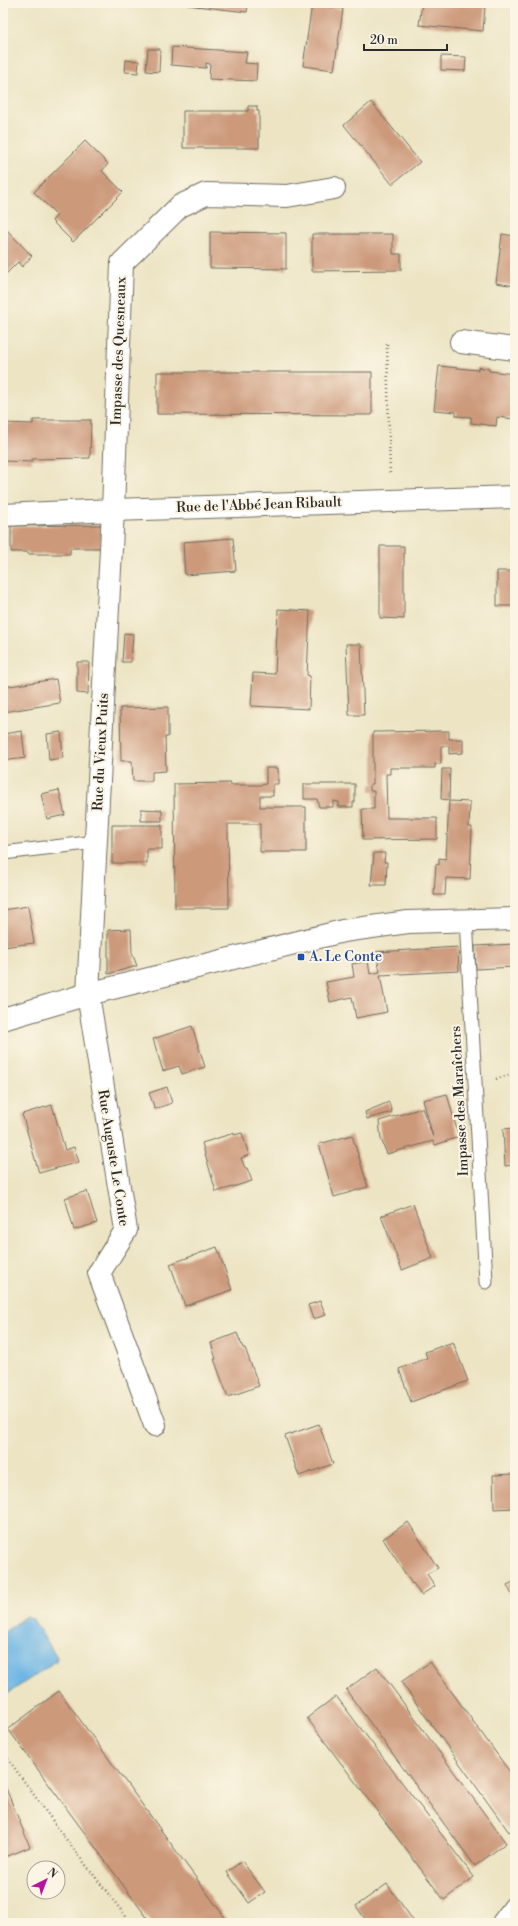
<svg xmlns="http://www.w3.org/2000/svg" width="518" height="1926" font-family="'Libre Bodoni',serif">
<style>
.water{fill:#6db6e5;stroke:#4c7088}
.building{fill:#cc997a}
.lines{fill:none;stroke-linecap:round;stroke-linejoin:round}
.service-casing{stroke:#6f6c60;stroke-width:15}
.minor-casing{stroke:#6f6c60;stroke-width:24}
.tertiary-casing{stroke:#6f6c60;stroke-width:24}
.path{stroke:#6f6c60;stroke-width:2.5;stroke-dasharray:1 3;stroke-linecap:butt}
.service{stroke:#fff;stroke-width:13}
.minor{stroke:#fff;stroke-width:22}
.tertiary{stroke:#fff;stroke-width:22}
.transit-dot{fill:#1a4fb4;stroke:#fcf5e5;stroke-width:1.5}
.labels{text-anchor:middle;dominant-baseline:central;stroke-width:4;stroke-linejoin:round;paint-order:stroke}
.street-label{font-size:14px;fill:#2b2b2b;stroke:#fcf5e5}
.transit-label{font-size:14px;fill:#164399;stroke:#fcf5e5;text-anchor:start}
</style>
<rect width="100%" height="100%" fill="#fcf5e5"/>
<filter id="ink" filterUnits="userSpaceOnUse"><feTurbulence type="fractalNoise" baseFrequency=".025" numOctaves="2"/><feDisplacementMap in="SourceGraphic" scale="8" xChannelSelector="R" yChannelSelector="G"/><feConvolveMatrix kernelMatrix="1 2 1 2 8 2 1 2 1" color-interpolation-filters="sRGB"/></filter>
<filter id="wash" filterUnits="userSpaceOnUse"><feTurbulence type="fractalNoise" baseFrequency=".012" numOctaves="4" result="noise"/><feDisplacementMap in="SourceGraphic" scale="16" xChannelSelector="R" yChannelSelector="G"/><feGaussianBlur stdDeviation="0.9" result="paint"/><feColorMatrix in="noise" values="0 0 0 0 0 0 0 0 0 0 0 0 0 0 0 0 0 1.4 0 .05"/><feComposite in="paint" operator="in"/></filter>
<g filter="url(#wash)">
<rect width="100%" height="100%" fill="#ece4c3"/>
<path class="water" d="M26,1616L32,1618L57,1657L56,1661L3,1697V1633Z"/>
<g id="blocks">
<path class="building" d="M188,3H248L247,12L187,5Z
M422,3H475L485,7L483,31L419,25Z
M312,4L343,9L334,70L303,66Z
M172,47L247,52L245,63L257,64L256,81L209,79L210,64L206,63V68L171,65Z
M148,49H160L159,72L146,71Z
M441,56L466,57L465,71L441,70Z
M126,60L139,61L138,73L125,72Z
M371,102L420,162L392,184L344,125Z
M248,106H257V111H259V148H183V111H248Z
M85,141L108,164L102,171L123,192L73,242L52,221L57,215L34,192Z
M3,226L32,256L22,267L18,262L3,277Z
M210,232L286,233V269L210,268Z
M312,234H393V254H401V270L312,271Z
M502,234L515,236V286L496,283Z
M439,366L478,370V367L489,369V371L515,374V419L497,417L496,426L471,423V417L456,416V412L434,410Z
M157,372H372V415L157,414Z
M3,418H4V423L33,424V420H91L90,458L32,459V462L3,461Z
M101,525V548H70V554H28V552H11V526Z
M233,538L236,571L185,575L183,542Z
M380,546H404V619L380,618Z
M497,571H515V606H497Z
M278,609L310,611L307,675L310,676L309,709L251,706L253,673L275,674Z
M124,633L133,634L131,662H122Z
M346,644H361L364,715H349Z
M77,662H89L88,694L77,693Z
M56,679L60,703L3,712V687Z
M168,707V737H165L166,771L152,772V781H133L132,761H121L120,708Z
M22,731L25,758L3,761V734Z
M449,731V739H463V753L449,754V746H441V764H435V768H390V774H386L387,818H437V839L363,840L362,809H374V791H370V784H373V732Z
M61,732L63,758L49,760L47,734Z
M266,768H278V784H273V796H260V807H306V852H260V824H228L229,908H175L174,784L230,783V785H260L266,784Z
M442,769H450L449,800L441,799Z
M304,784H355V802H353V807H339V802L333,801V807H319L317,799H304Z
M59,790L65,815L47,819L41,794Z
M449,801L470,802L469,827H472L470,879L446,878L445,895H434L436,864L439,865V858L446,859Z
M141,809L162,810V821H141Z
M112,825H162V849H147V863H112Z
M374,853H385L384,862H387L386,885H371Z
M28,906L34,943L3,947V910Z
M131,929L132,953L137,966L108,974V930Z
M515,944V967L476,969L475,946Z
M458,947L459,971L380,975L387,1012L356,1018L352,997L330,1002L326,982L354,977L352,964L368,961L370,974L380,972L376,952Z
M192,1026L205,1067L182,1074L179,1066L163,1071L153,1039Z
M167,1087L172,1103L155,1109L149,1093Z
M447,1094L459,1137L435,1145L433,1141L387,1154L381,1139L379,1121L422,1108L433,1137L423,1100Z
M389,1102L392,1112L367,1119L365,1112Z
M52,1105L65,1150L74,1147L79,1162L39,1173L22,1114Z
M515,1128V1165L505,1166L503,1129Z
M234,1133V1135L242,1133L249,1155L241,1158L245,1168H247L252,1181L216,1192L202,1143Z
M352,1135L368,1187L334,1197L319,1144Z
M87,1191L97,1223L74,1230L65,1198Z
M413,1204L433,1258L402,1270L381,1216Z
M217,1247L232,1290L185,1306L170,1264Z
M320,1301L326,1315L313,1319L308,1305Z
M237,1333L243,1348H245L259,1386L228,1397L214,1359H216L211,1343Z
M453,1342L468,1381L411,1402L399,1369L427,1358L425,1352Z
M319,1424L333,1464L299,1476L285,1436Z
M515,1474V1508L494,1509L493,1475Z
M408,1522L438,1568L427,1574L435,1586L421,1595L413,1583L412,1584L383,1539Z
M515,1581V1601L507,1585Z
M430,1662L515,1779V1828L509,1832L401,1682Z
M377,1667L506,1843L475,1866L346,1690Z
M59,1691L229,1923H151L8,1729Z
M336,1696L474,1877L444,1900L307,1718Z
M3,1781L30,1847L3,1858Z
M242,1861L265,1892L249,1903L227,1872Z
M387,1884L415,1923H368L356,1906Z"/>
</g>
</g>
<g filter="url(#ink)">
<use href="#blocks" fill-opacity="0" stroke="#6f6c60" stroke-width="1"/>
<g class="lines">
<defs>
<path id="service" d="M3,853L96,842
M466,919L486,1282"/>
<path id="minor" d="M461,342L515,349
M3,515L113,510L515,497
M155,1425L99,1273L126,1230L88,994L113,510L122,263L180,206L206,194L287,196L334,188
M503,1923L515,1907"/>
<path id="tertiary" d="M3,1019L88,994L343,931L408,922L515,919"/>
</defs>
<use href="#service" class="service-casing"/>
<use href="#minor" class="minor-casing"/>
<use href="#tertiary" class="tertiary-casing"/>
<path class="path" d="M387,344L390,476
M496,1079L515,1073
M3,1752L68,1842L131,1923"/>
<use href="#service" class="service"/>
<use href="#minor" class="minor"/>
<use href="#tertiary" class="tertiary"/>
</g>
</g>
<rect class="transit-dot" x="297" y="953" width="8" height="8" rx="2"/>
<g class="labels">
<g class="street-label">
<text transform="translate(119 351) rotate(-88)">Impasse des Quesneaux</text>
<text transform="translate(259 505) rotate(-2)">Rue de l'Abbé Jean Ribault</text>
<text transform="translate(101 752) rotate(-87)">Rue du Vieux Puits</text>
<text transform="translate(460 1101) rotate(-93)">Impasse des Maraîchers</text>
<text transform="translate(113 1158) rotate(81)">Rue Auguste Le Conte</text>
</g>
<g class="transit-label">
<text x="309" y="957">A. Le Conte</text>
</g>
</g>
<rect width="518" height="1926" fill="none" stroke="#fcf5e5" stroke-width="16"/>
<g transform="translate(46 1880) rotate(42)"><circle r="19" fill="#fcf5e5" stroke="#a8a49b"/>
<path d="M0-3L7 15L0 10L-7 15Z" fill="#b5179e"/>
<text y="-6" font-size="11" font-weight="bold" text-anchor="middle" fill="#2b2b2b">N</text>
</g>
<path d="M364 44v6h83v-6" fill="none" stroke="#2b2b2b" stroke-width="2"/>
<text x="370" y="44" font-size="12" fill="#2b2b2b" stroke="#fcf5e5" stroke-width="3" paint-order="stroke">20 m</text>
</svg>
